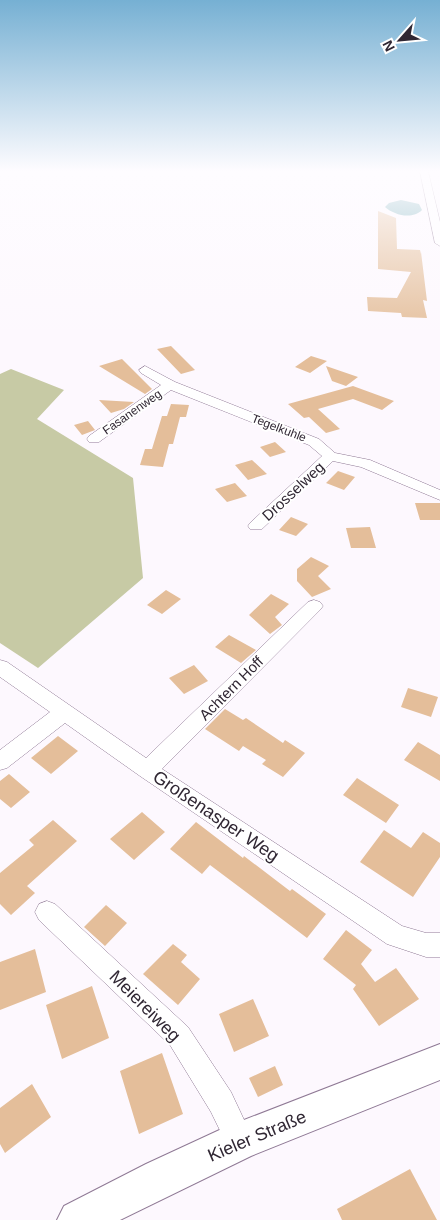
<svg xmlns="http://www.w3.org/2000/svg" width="440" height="1220" font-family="Helvetica,sans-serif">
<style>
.green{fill:#c7caa5}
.water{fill:#6ba9b4}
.building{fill:#e4be9a}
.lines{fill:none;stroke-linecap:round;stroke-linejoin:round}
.street-casing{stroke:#8f7995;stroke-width:1}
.secondary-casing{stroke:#8f7995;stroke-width:2}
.street{fill:#fff;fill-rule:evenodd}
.secondary{fill:#fff;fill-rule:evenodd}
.labels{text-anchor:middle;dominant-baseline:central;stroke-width:4;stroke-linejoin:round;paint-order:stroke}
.far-street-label{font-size:12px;fill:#302733;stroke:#fff}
.street-label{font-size:15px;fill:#302733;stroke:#fff}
.near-street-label{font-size:18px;fill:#302733;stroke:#fff}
</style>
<rect width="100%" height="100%" fill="#fdf8fe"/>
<path class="green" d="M11,369L64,390L37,419L133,478L143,578L38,668L0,643V374Z"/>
<path class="water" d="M401,200L419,204L422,210C412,220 394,215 385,207L389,203Z"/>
<path class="building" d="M378,211L396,218L397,249L420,250L421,254V252L427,301L423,300L427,318L402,317L401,313L368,311L367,297L397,298L411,272L378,269Z
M171,346L195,370L181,374L157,349Z
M311,356L327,361L310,373L295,367Z
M122,359L152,389L145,394L99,366Z
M326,366L358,377L346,386L332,381Z
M353,386L394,401L382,410L353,399L318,409L340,429L326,433L309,417L304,418L288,404Z
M99,400L134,402L124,409L111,413Z
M171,404L189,405L186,417H180L173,444H169L163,467L140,465L145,449H152L162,416H167Z
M88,421L95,430L82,435L74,425Z
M275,442L286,452L270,457L260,447Z
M252,460L267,474L248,480L235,465Z
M338,471L355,477L344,490L326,483Z
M235,483L247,496L227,502L215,489Z
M415,503H440V520H420Z
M291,517L308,524L296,536L279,530Z
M370,527L376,548H351L346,528Z
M311,557L329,566L318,576L331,589L312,597L297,581V569Z
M166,590L181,599L162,614L147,605Z
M271,594L289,604L275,617L282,625L270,634L249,615Z
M229,635L256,650L241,663L215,647Z
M194,665L208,681L184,694L169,678Z
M408,688L438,697L431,717L401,707Z
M225,709L243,720L246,718L283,743L285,740L305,753L283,777L262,764L266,760L243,746L239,751L205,729Z
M58,736L78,751L51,774L31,758Z
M418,742L440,755V781L404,760Z
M9,774L30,792L11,808L0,799V781Z
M357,778L399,805L386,823L343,795Z
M142,812L165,832L134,860L110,839Z
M53,820L77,841L27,886L35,893L11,915L0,904V873L34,845L29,840Z
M196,822L243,858L244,856L290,891L292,889L326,914L307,938L210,865L202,874L170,849Z
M384,830L411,848L423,832L440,843V857L413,897L360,862Z
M106,905L127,923L105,946L84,927Z
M346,930L372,950L361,964L375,982L396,968L419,999L379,1026L353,989L356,985L323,959Z
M173,944L187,955L181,962L200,979L178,1005L143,974Z
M35,949L46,992L0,1010V962Z
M92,986L109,1038L62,1059L46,1005Z
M253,999L269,1036L234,1052L219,1014Z
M162,1053L183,1114L139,1134L120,1071Z
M275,1066L283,1085L258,1097L249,1078Z
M32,1084L51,1117L5,1153L0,1144V1108Z
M410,1169L437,1220H342L337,1209Z"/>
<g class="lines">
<defs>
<path id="street" d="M420,171H428L440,222V246L435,243Z
M145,366L175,382L319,439L335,453L370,460L440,490V500L361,467L333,461L262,529H250L248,526L250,523L322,456L309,445L171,390L99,442H89L87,439L89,436L161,385L141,373L139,370Z
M314,600L320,602L323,606L320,610L162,769L402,926L426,933H440V957H426L387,944L140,776L65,723L7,768L0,770V750L50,712L0,677V660L7,662L146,758L308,602Z
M47,901L55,904L188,1027L231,1092L254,1141L250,1151L240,1155L230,1151L211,1112L170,1045L39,920L35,912L39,904Z"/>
<path id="secondary" d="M440,1044V1080L251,1156L120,1220H57L64,1206L146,1164L226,1127Z"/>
</defs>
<use href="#street" class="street-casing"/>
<use href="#secondary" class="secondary-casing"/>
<use href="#street" class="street"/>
<use href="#secondary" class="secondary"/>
</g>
<linearGradient id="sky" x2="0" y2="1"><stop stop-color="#76b0d3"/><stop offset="0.5" stop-color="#fefcff"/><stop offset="1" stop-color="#fefcff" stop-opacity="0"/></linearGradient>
<rect width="440" height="342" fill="url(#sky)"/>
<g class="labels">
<g class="far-street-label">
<text transform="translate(132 412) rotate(-35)">Fasanenweg</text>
<text transform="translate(279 428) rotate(21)">Tegelkuhle</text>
</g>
<g class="street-label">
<text transform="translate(293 491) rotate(-43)">Drosselweg</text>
<text transform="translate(231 688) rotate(-45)">Achtern Hoff</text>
</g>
<g class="near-street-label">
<text transform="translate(216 816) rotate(34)">Großenasper Weg</text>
<text transform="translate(145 1006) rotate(45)">Meiereiweg</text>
<text transform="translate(257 1136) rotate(-23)">Kieler Straße</text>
</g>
</g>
<g transform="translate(400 40) rotate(243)" stroke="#ffffff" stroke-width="4" paint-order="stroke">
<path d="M0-4L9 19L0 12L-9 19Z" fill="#302733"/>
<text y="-8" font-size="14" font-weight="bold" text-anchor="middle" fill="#302733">N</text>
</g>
</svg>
